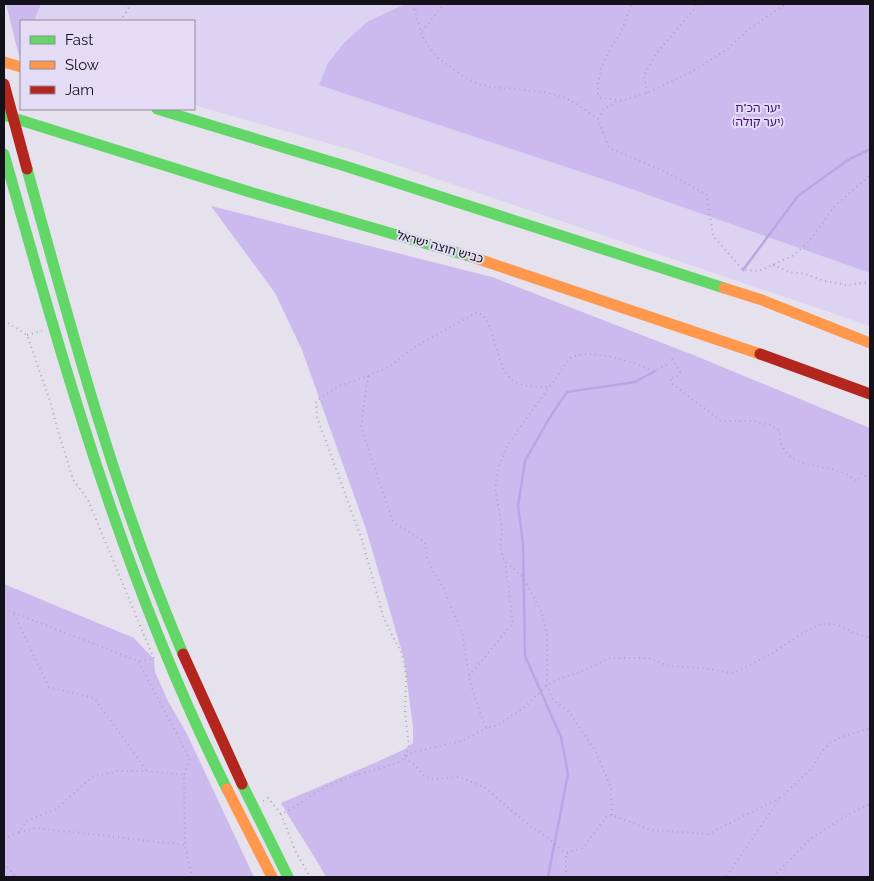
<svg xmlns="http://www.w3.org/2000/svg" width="874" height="881" font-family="Raleway,'Noto Sans Hebrew',sans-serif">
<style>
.green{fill:#dcd2f1}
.forest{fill:#ccbaef}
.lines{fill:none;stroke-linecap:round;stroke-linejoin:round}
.stream{stroke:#bca5e4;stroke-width:2.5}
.path{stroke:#aca8b5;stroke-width:2;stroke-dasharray:1 4;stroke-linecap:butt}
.fast{stroke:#63d668;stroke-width:11}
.slow{stroke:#ff974d;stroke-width:11}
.jam{stroke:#b3261e;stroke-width:11}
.jam-bridge{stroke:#b3261e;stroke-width:11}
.labels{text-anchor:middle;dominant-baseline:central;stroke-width:4;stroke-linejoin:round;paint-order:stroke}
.park-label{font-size:12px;fill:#400b72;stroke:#e3dcf4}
.street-label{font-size:12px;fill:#131119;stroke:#e3dcf4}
</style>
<rect width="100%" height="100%" fill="#e5e2ee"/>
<path class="green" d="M41,4H406L614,183L870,273V326L352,150L194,105V21H34Z"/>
<path class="forest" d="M6,4H41L34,21H21V52L19,56Z
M405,4H870V273L614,183L319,85L328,63L344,43L367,22Z
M211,206L492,277L696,356L870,428V877H326C312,851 295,828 281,803L379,761L405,749L413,743V727L404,659L366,529L302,350L275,293Z
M4,584L134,638L154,659L155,672L168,701L187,734L254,877H4Z"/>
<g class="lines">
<path class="stream" d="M743,270L798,196L848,160L870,149
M548,877L568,774L561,737L525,656L523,544L518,506L525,461L550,417L567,392L635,382L655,371"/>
<path class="path" d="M413,4L421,33L429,47L438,58L466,78L478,84L491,87L545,92L563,97L577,104L598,119L609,148L666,172L707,195L713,236L743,270L759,271L792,256L807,244L834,207L870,175
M123,17L131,4
M422,31L444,4
M647,93L644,75L656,54L695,8L696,4
M621,100L601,98L598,94V83L602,66L612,46L621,32L632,4
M598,119L603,110L616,102L647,93L691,72L726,50L748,30L785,4
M773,265L789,272L805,274L825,281L847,285L870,282
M4,320L27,335L50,401L58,431L73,479L88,500L154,659L138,661
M27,335L42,331
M672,359L680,372L676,378L671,377V383L721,421H753L770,425L779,430C780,435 780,441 782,446C792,468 825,465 844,473C849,475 853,479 857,481L861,474L870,478
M368,376L361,426L393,522L425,542L427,558L434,573L443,587L462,633L470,682L484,724L487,728L498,725L526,706L547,685L559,679L580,672L610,658H648L669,666L702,668L734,673L773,653L801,634L820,624L837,625L857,634L870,638
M4,609L138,661L190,759L184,775
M14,614L49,687L94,698L147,771
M469,676L513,623L505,562
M487,728L462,741L413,752L404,758L414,764L421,773L430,779L459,777L484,787L531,827L546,836L565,853
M780,798L812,768L823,750L831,742L841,737L870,728
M263,801L268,798L281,814C298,807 311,794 327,786C348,776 375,770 397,763L404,758L409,746L405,713L406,675L402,654L384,619L362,540L317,417L316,401L339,386L368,376L390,366L416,346L478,312C487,318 489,324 492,334C505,373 502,388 549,387
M281,814L295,850L310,877
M612,815L611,788L596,752L570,713L553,700L547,685V635L542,613L523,577L504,560L500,547L502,528L495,487L499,466L507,446L570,358C592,347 633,363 655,371L668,364
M19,832L37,828L54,830L185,845
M4,839L19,832L27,821L56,809L92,777L118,771H147L184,775L185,845L192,877
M4,863L15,876L18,877
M566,877V853L583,848L607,816L612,815L651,830L708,834L780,798L726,877
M773,877L810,839L849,814L870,804"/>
<path class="fast" d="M157,109L345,166L724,288
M4,115L253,193L472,257
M4,154C65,370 126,588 227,789
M27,169C72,333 116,497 183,654
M242,784L288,877"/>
<path class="slow" d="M4,62L21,67
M472,257L760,354
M724,288L762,300L870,343
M227,789L272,877"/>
<path class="jam" d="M760,354L870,394
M183,654L242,784"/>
<path class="jam-bridge" d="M4,84L27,169"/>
</g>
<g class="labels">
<g class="park-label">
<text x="758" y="108">יער הכ"ח<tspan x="758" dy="14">(יער קולה)</tspan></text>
</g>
<g class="street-label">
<text transform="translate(440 247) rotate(16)">כביש חוצה ישראל</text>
</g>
</g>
<rect width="874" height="881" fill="none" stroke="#131119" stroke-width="10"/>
<rect x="20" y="20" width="175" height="90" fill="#e3dcf4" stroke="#908b9c"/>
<rect x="30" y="36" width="25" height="8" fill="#63d668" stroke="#908b9c"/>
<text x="65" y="45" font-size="15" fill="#131119">Fast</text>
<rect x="30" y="61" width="25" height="8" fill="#ff974d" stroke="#908b9c"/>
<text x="65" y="70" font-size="15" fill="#131119">Slow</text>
<rect x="30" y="86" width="25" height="8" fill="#b3261e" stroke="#908b9c"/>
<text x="65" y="95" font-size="15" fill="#131119">Jam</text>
</svg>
